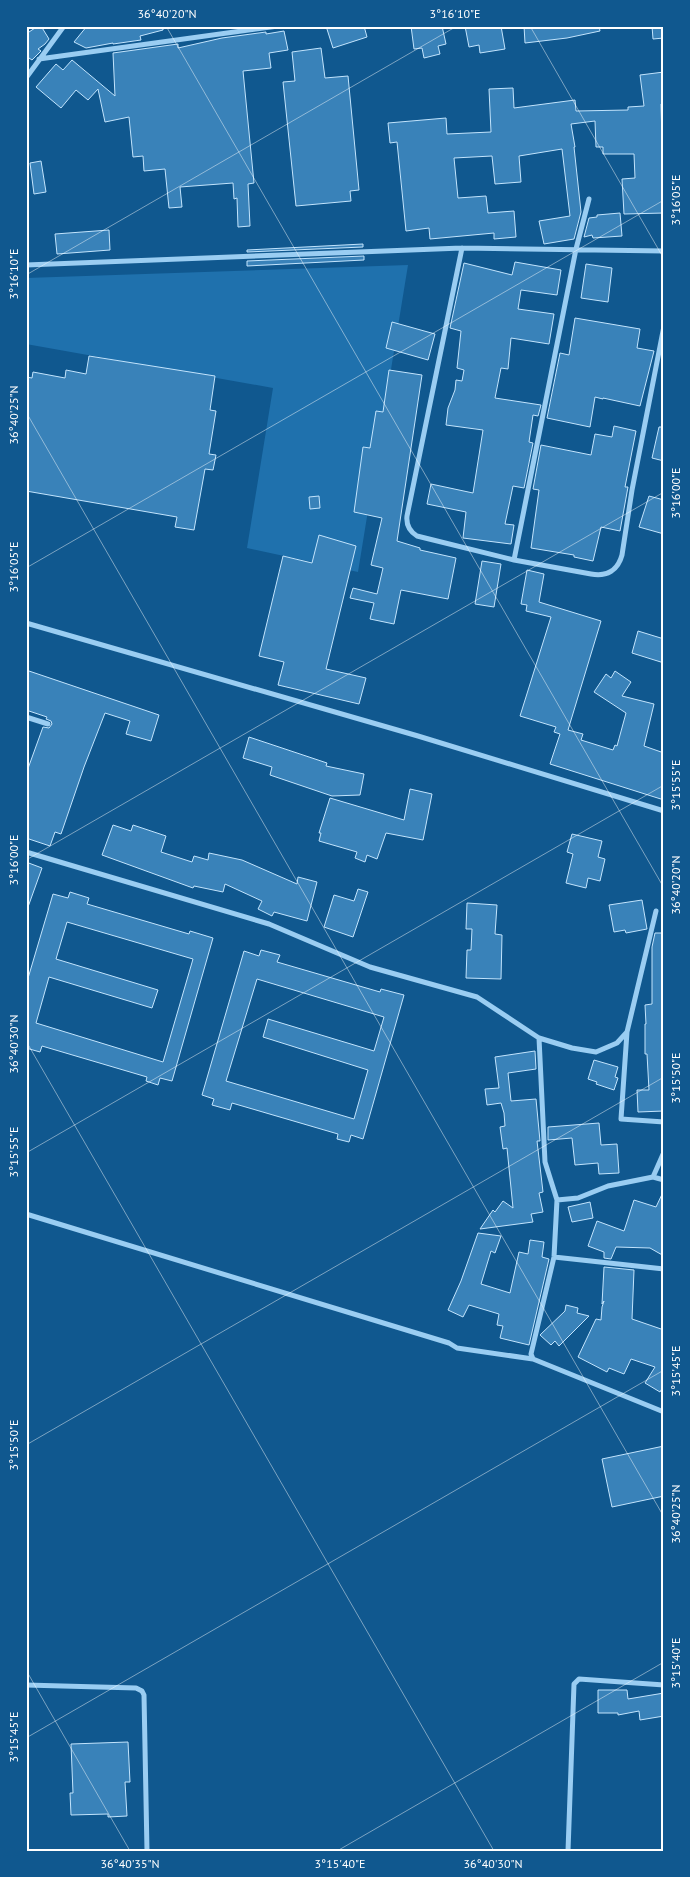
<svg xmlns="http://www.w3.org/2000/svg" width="690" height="1877" font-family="'PT Sans',sans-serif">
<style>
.green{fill:#1f71ad}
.building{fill:#3982b9;stroke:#c2e4fd;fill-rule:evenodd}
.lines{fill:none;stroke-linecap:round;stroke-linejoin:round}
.street{stroke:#9acdf2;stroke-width:5}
.ticks{fill:none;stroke:#fff;stroke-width:1;stroke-opacity:0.45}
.neatline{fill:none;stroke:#fff;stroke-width:2}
.ticks-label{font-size:12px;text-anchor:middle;fill:#fff}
</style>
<rect width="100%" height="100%" fill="#10588f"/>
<path class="green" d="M408,265L358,572L247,548L273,388L26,344V278Z"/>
<path class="building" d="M38,26H41L49,39L45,44L38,49L41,51L32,60L26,56V34Z
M87,26H163V30L140,36L141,40L113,44V43L86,48L74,42Z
M326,26H364L367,37L333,48Z
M411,26H442L446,44L438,46L440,54L424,58L422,48L414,49Z
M465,26H501L505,49L480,53L479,45L469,47Z
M524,26H599L600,31L567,38L525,43Z
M652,26H664V38L653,39Z
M284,31L288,50L269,53L271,68L243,71L254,183L248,184L250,226L238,227L237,198L234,199L233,183L180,187L182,207L169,208L165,169L144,171L143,156L133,157L129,117L105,122L98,89L88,100L76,90L61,108L36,87L56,64L63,70L72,60L115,96L113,53L178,44V48L222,38L266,32V34Z
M321,48L325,78L348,76L359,190L350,191L351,201L296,206L283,82L295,81L292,52Z
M664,72V104H661L664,213L624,214L622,179L635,178L634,154H603V147H596L595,121L571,124L575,147H574L581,212L574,239L544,244L539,221L570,216L562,149L519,156L521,182L495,184L492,156L454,158L458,198L486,196L488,213L514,211L516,237L494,239V233L430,239L429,228L406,231L397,142L390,143L388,123L446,118L447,134L491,132L489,89L513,88L514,108L575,100L576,111L628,110V107L644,106L640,75Z
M41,161L46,192L34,194L30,163Z
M620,213L622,236L593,238L592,235L584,237L589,218L597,217V215Z
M109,230L110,250L57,254L55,234Z
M363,244V247L247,252V250Z
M364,256V260L247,266V261Z
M515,262L561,270L557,295L521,290L518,309L554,314L549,344L511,338L508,369L501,368L495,398L541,405L538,416L533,415L529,442L533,443L524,488L513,486L505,524L514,525L511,544L463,538L466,512L427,504L431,484L473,493L483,430L446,425L448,408L455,390L456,380L462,381L464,370L457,368L461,331L450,328L464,263L512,275Z
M586,264L612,268L608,302L581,298Z
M575,318L640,329L637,348L654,351L640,406L603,398V399L595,397L590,427L547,418L560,353L569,355Z
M392,322L435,334L428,360L386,348Z
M89,356L215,376L210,410L216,411L209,454L216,455L213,470L205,469L194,530L175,527L177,517L26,491V377L32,378L33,372L65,378L66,370L86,374Z
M389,370L422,375L397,541L420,548V550L456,558L448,599L401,590L394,624L370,619L374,603L350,598L353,588L377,594L383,568L371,565L382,518L354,512L363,447L370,448L376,411L383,412Z
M614,426L636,431L625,487H628L620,531L601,527L593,561L574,557V555L531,548L539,490L533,489L541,445L591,455L595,434L612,437Z
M659,427H664V461L652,458Z
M319,496L320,508L310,509L309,497Z
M649,496L664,500V534L639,527Z
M319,535L356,546L326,669L366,678L359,704L278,685L284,662L259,656L283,556L312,563Z
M482,561L501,564L494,607L475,604Z
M527,570L544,574L539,602L601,621L568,730L583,734L581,740L613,750L615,745L617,746L626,713L594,692L606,674L611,678L615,671L631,682L622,696L654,704L644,746L664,753V800L550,764L560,734L554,732L556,727L520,716L551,617L526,611L527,605L521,604Z
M638,631L664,639V663L632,653Z
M26,670L159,715L151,741L126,734L130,721L105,713L84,767L61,834L55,832L50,846L26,838V774L43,727L49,728L52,724L51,721L46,719L47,717L26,710Z
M249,737L327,763L326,766L364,774L360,795L332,796L270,775L272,767L243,758Z
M410,789L432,794L423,840L386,833L377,859L367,855L365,862L355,858L357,852L319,841L321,833H319L330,798L404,820Z
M113,825L131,831L133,825L166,836L161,852L192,862L194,856L208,860L209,853L242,860L297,884L298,877L317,882L307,921L274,912L272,916L258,909L262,901L225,884L223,892L194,886L193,888L102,855Z
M572,834L602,841L598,857L605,859L600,881L588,878L586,888L566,883L573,854L567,852Z
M26,862L42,868L28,907H26Z
M358,889L368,892L353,937L324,927L334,895L354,901Z
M70,892L89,898L87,904L189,934L190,931L213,938L172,1081L160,1078L158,1085L146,1081L147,1077L42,1046L40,1052L26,1048V985L53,894L68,898ZM67,922L193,959L163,1062L36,1023L49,977L152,1008L158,990L56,959Z
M642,900L647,929L626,933L625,930L614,932L609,905Z
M467,903L497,905L495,934L502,935L501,979L466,978L467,950H471L472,929H466Z
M655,933H664V1111L638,1112L637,1090H649L647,1054H645V1024H646L645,1005L652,1004V947Z
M261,950L280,955L277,962L380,992L381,989L404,995L363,1139L351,1135L349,1142L337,1139L338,1134L232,1103L230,1110L212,1105L214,1099L202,1095L244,951L259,956ZM257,979L384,1017L374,1051L268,1019L263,1037L368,1070L354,1119L226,1081Z
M535,1051L536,1069L508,1073L511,1101L536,1099L540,1141H537L543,1192L539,1193L543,1212L531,1214L533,1222L480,1229L493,1210L495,1212L503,1201L513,1208L507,1148L503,1149L500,1127L505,1126L504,1113L501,1103L487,1105L485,1089L499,1088L495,1057Z
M594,1060L618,1067L615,1077L618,1078L614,1090L596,1084L597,1082L588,1079Z
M599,1123L601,1145L617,1144L619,1173L599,1174L598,1163L575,1165L572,1138L548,1140V1127Z
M664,1190V1256L650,1248L616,1247L611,1259L604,1258V1252L588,1246L597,1221L624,1231L634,1200L656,1207Z
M590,1202L593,1218L572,1222L568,1207Z
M478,1233L501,1236L495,1253L491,1251L481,1284L510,1293L519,1252L528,1254L530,1240L544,1242L542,1257L549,1259L529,1345L500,1338L503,1326L497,1325L499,1314L469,1305L463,1317L448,1310L461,1281Z
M604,1267L634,1270L632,1319L664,1330V1385L660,1392L645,1383L655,1367L631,1359L624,1374L609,1368L607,1372L578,1357L596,1319L601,1320L602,1307L604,1301L602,1304Z
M566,1305L578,1308L577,1313L589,1316L559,1346L555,1341L551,1345L540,1335L565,1311Z
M664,1446V1496L612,1507L602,1459Z
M598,1690H627L628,1699L664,1693V1716L640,1720L639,1711L618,1715V1713H598Z
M128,1742L130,1782H125L127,1816L108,1817V1814L71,1815L70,1793H73L71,1744Z"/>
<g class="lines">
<path class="street" d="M39,59L278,26
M26,78L64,26
M462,248L407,516C406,525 409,531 417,536L514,560L591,574C607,577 618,570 622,555L632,490L664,326
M26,265L462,248L664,251
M514,560L576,249L589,199
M26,623L418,736L664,811
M26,717L48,724
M26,852L269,924L370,967L477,997L539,1038L572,1048L596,1052L617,1043L627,1032L656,911
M627,1032L621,1119L664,1122
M539,1038L545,1162L557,1200L578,1198L608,1186L653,1177
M664,1152L653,1177L664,1180
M557,1200L554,1257L531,1354L533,1359L664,1412
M26,1214L449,1343L457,1348L533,1359
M554,1257L664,1269
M26,1685L136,1688L142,1691L144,1695L147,1851
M568,1851L574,1684L579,1679L664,1685"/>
</g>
<path class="ticks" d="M166,26L664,888M530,26L664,259M26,275L457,26M26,412L664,1517M26,568L664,200M26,860L664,492M26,1041L494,1851M26,1153L664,785M26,1445L664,1077M26,1670L130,1851M26,1738L664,1370M337,1851L664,1662"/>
<rect width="690" height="1877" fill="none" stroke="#10588f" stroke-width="55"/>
<rect x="28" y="28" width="634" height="1822" class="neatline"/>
<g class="ticks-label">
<text x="167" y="18">36°40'20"N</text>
<text x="455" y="18">3°16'10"E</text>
<text transform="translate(676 200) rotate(-90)" y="4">3°16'05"E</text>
<text transform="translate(14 274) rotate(-90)" y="4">3°16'10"E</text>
<text transform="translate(14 415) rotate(-90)" y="4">36°40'25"N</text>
<text transform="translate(676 493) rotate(-90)" y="4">3°16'00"E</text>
<text transform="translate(14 567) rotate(-90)" y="4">3°16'05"E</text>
<text transform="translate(676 785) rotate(-90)" y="4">3°15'55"E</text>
<text transform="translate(14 860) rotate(-90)" y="4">3°16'00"E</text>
<text transform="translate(676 885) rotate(-90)" y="4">36°40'20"N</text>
<text transform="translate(14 1044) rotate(-90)" y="4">36°40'30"N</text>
<text transform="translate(676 1078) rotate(-90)" y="4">3°15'50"E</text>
<text transform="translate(14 1152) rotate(-90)" y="4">3°15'55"E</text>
<text transform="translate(676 1371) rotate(-90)" y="4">3°15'45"E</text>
<text transform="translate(14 1445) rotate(-90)" y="4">3°15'50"E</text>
<text transform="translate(676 1514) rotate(-90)" y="4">36°40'25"N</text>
<text transform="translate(676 1663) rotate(-90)" y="4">3°15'40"E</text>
<text transform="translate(14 1737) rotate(-90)" y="4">3°15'45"E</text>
<text x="130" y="1868">36°40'35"N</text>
<text x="340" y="1868">3°15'40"E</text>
<text x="493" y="1868">36°40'30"N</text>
</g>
</svg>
